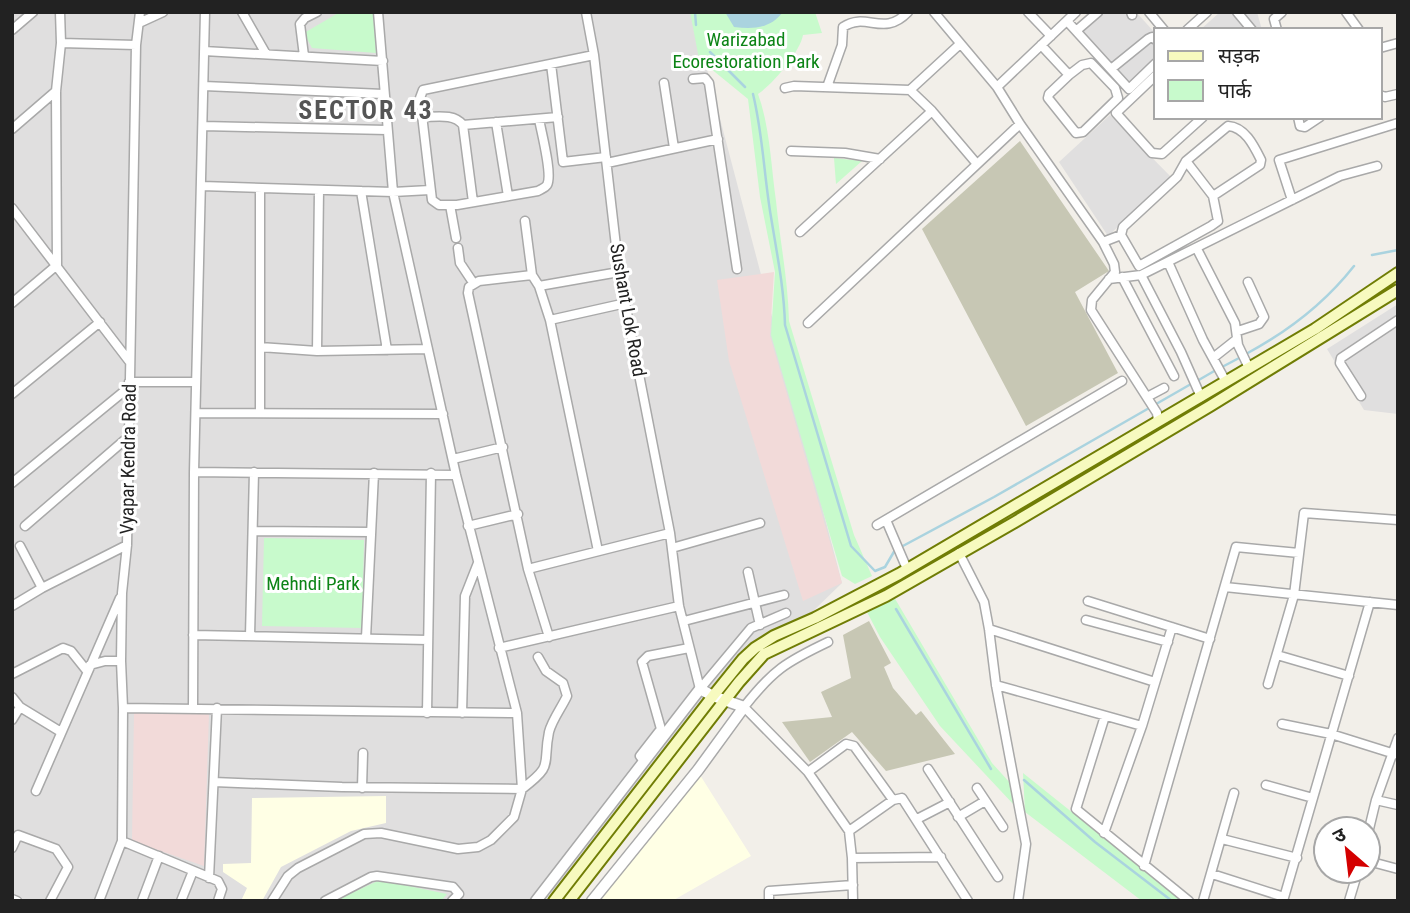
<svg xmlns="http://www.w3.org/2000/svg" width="1410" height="913" font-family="'Roboto Condensed','Noto Sans Devanagari',sans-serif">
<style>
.residential{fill:#e0dfdf}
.commercial{fill:#f2dad9}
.education{fill:#ffffe5}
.construction{fill:#c7c7b4}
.park{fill:#c8facc}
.water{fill:#aad3df}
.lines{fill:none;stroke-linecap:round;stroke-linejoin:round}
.stream{stroke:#aad3df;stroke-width:2.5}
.minor-casing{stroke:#a9a9a9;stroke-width:11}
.tertiary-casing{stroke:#a9a9a9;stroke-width:13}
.secondary-casing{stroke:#707d05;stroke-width:14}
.minor{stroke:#fff;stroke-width:8}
.tertiary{stroke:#fff;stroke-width:10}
.secondary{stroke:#f7fabf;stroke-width:10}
.labels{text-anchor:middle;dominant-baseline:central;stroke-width:6;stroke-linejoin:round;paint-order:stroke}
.park-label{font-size:19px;fill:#0c8416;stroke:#fff}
.street-label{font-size:19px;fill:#222;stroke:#fff}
.district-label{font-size:26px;font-weight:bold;letter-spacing:2px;fill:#555;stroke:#fff}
</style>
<rect width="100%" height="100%" fill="#f2efe9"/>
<path class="residential" d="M12,12H692L842,583L740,682L544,901H12Z
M1092,12H1136L1156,34V70L1128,96L1071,32Z
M1220,12H1257L1262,30H1200Z
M1110,115L1172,178L1108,236L1059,162Z
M1398,304V414L1364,410L1327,349Z"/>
<path class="commercial" d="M774,272L770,336L842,583L803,601L729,361L717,280Z
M134,712L209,714L204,866L132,841Z"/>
<path class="education" d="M700,775L751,856L672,901H599Z
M386,796V823L351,831L281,867L262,901H241L247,888L223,872V864L251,863L252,798Z"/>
<path class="construction" d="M1020,141L1109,271L1075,292L1118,373L1026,426L922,229Z
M869,621L891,663L884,667L893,688L916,715L921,711L955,754L886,771L852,732L810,762L782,722L832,717L821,692L851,678L843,635Z"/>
<path class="park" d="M340,12H373L376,53L312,48L304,33Z
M690,12H815L822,33L803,35C800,52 773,84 758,94C770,127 771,166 776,201C780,241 788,280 789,321L854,535L872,576L855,584L842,576L771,335L775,272L760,197L748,99L699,59Z
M834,158L862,161L836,184Z
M264,538L364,540L362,628L262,626Z
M894,597L992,763L1011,784L1014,805L940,726L880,637L867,612Z
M1023,773L1183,901H1142L1025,812Z
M380,880L447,894L441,901L336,900Z"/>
<path class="water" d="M725,12H783C770,29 753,29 734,27Z"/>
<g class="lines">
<path class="stream" d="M695,12L696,25
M710,52L745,87
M753,94C763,135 764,176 771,217C777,254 784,288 785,325L851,546L875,571L885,567L895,550
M1372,255L1398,250
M1246,354C1287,332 1325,303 1354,266
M1222,367L1241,357
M1197,381L1216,370
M901,547L994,497L1191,384
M896,609L991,769
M1024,780L1095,842L1172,901"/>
<defs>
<path id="minor" d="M242,12L266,54
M586,12L594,55L619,272L670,533L679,606L700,689
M934,12L997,87L1020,124L1103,242L1114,264L1115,272L1092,300L1091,310L1157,413L1158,421
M1028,12L1051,36
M1131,12L1132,15
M1149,12L1164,30
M1237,12L1252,30
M1346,12L1359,30
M1067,21L1129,89L1156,63
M139,23L163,12
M12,30L33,12
M1187,30L1207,12
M1277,30L1274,19L1282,12
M1076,31L1098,12
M61,43L136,45
M1041,45L1069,75L1082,65L1091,63L1115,88L1118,98L1083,132L1076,133L1048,98L1049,94L1069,75
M1380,48L1398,43
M204,51L383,61
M304,56L300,24L305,18L317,12
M551,64L563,162L606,157
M1111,69L1148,39L1152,37L1156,40
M1156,75L1116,113L1152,153L1162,154L1203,117
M693,79L705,78L709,83L737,269
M664,83L674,148
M204,86L383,94
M827,87L842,45L843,27C867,11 883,38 908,12
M997,87L1076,12
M785,88L794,86L910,90L932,111L977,164
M910,90L960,44
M1380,95L1385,97L1398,94
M422,117C436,117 454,113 463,125L473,202
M1298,117L1300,126L1305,127L1320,117
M539,119C541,131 553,175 547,185C545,188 541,189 538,191L457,205H439L432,200L420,98L423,90L594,55
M496,122L508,196
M463,125L558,117
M203,126L387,130
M12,129L56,91
M791,151L845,153L880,159
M1186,161L1213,196
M607,163L718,139
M202,186L393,192L430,190
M260,188V413
M361,191L387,350
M1292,200L1279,160L1398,123
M450,205L456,238
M12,208L129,361
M525,221L532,275L479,281L469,287L468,293L528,569L549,637
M800,232L932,111
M1103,242L1121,235L1123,227L1177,177L1186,161L1228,126C1245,127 1254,146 1261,160L1260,165L1213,196L1218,221L1211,226L1139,266L1121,235
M458,248L460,263L474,284
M1197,249L1235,323L1238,345L1249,368
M1168,262L1203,340L1226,382
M532,275L539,286L550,320L598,551
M1141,275L1181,352L1201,397
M1122,277L1174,376
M1109,279L1141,275L1340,176L1377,166
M539,286L619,272
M12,303L57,265L56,91L61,43L60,12
M550,320L626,303
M808,323L1020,124
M1238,331L1259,324L1264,317L1248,282
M260,347L317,351L428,349
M317,351L319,190
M1213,358L1237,339
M129,382H196
M12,394L100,322
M1361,396L1340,363L1341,358L1398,320
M1147,397L1164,388
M197,413L443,414
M453,459L503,447
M194,472L456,475
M12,483L128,388
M886,520L907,569
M877,525L1122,381
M25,526L127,438
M468,526L518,514
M253,531L371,532
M20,546L42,588
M672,548L760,523
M959,553L984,602L989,629L996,685L1026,844L1018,901
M528,569L670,533
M748,572L760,625
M1225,587L1398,605
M1088,601L1210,639
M12,606L42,588L127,545
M1086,620L1168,642
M684,621L784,595
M989,629L1155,682
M193,635L428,640
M250,636L254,472
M366,638L374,473
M828,642C786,662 773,670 744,707L808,772L849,831L852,858L853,901
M499,648L679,606
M1277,655L1349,676
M90,665L105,661H121
M12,674L63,648L71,651L87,671
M1268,684L1294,595L1304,513L1398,520
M996,685L1142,726
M700,689L751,628L786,613
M12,697L20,707L61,732
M123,708L517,713
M193,708L194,472L205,12
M427,713L431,473
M462,713L465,596L478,563
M1105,716L1076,809L1189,901
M12,720L20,707
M1282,724L1331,734L1398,755
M644,761L640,756L661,729L642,662L648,656L689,648
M928,769L998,877
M808,772L846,744L854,746L893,800
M214,782L342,787L522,789C555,764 542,766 549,732C552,720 562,707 567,696L563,683L546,671L538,657
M1266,785L1313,798
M362,788L363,753
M977,788L1003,827
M36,791L120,598
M1376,800L1398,805
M958,817L985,801
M917,819L950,802
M849,831L893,800L902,798L968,901
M1104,833L1142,726L1172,627
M1368,833L1376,800L1398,738
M1222,839L1297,858
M122,841L218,881L222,889L218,901
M12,848L18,835L56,849L68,867L50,901
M852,858L941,857
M1368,861L1398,869
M1144,866L1236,547L1299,553
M1212,874L1284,897
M209,878L217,708
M12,899L17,901
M99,901L122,841L123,708L121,661L122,593L127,545L136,45L140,12
M142,901L159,856
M181,901L193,871
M272,901L288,876L298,868L364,834L381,833L458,849L478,847L491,840L514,817L522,789L517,713L456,475L393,192L378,12
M325,901L371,877L377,876L453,887L459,894L452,901
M769,901V891L853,885
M1203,901L1234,793
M1283,901L1370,602
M1349,901L1358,871"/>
<path id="tertiary" d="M536,901L700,689L713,696L744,707L698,770L592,901"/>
<path id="secondary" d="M554,901L713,696L743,659L755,648L774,636L815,618L899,574L1315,329L1398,273
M569,901L739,682L764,654L886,596L1015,522L1210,406L1398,290"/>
</defs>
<use href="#minor" class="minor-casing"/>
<use href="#tertiary" class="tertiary-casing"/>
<use href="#secondary" class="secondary-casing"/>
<use href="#minor" class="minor"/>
<use href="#tertiary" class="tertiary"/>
<use href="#secondary" class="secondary"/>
</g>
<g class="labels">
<g class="park-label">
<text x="746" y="39">Warizabad<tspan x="746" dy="22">Ecorestoration Park</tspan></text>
<text x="313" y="583">Mehndi Park</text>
</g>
<g class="street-label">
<text transform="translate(628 310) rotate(80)">Sushant Lok Road</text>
<text transform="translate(128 459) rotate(-89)">Vyapar Kendra Road</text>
</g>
<g class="district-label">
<text x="366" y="110">SECTOR 43</text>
</g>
</g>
<rect width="1410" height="913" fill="none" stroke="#222222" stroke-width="28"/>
<rect x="1154" y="28" width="228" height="91" fill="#ffffff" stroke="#a7a7a7" stroke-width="2"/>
<rect x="1168" y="51" width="35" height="10" fill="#f7fabf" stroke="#a7a7a7" stroke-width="2"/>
<text x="1218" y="63" font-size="21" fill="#222222">सड़क</text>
<rect x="1168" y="80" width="35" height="21" fill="#c8facc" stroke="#a7a7a7" stroke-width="2"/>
<text x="1218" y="98" font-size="21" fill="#222222">पार्क</text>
<g transform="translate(1347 850) rotate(332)"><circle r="33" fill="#ffffff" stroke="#a7a7a7" stroke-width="2"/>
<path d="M0-5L12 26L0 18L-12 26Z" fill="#d40000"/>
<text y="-10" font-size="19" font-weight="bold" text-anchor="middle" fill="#222222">उ</text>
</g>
</svg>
